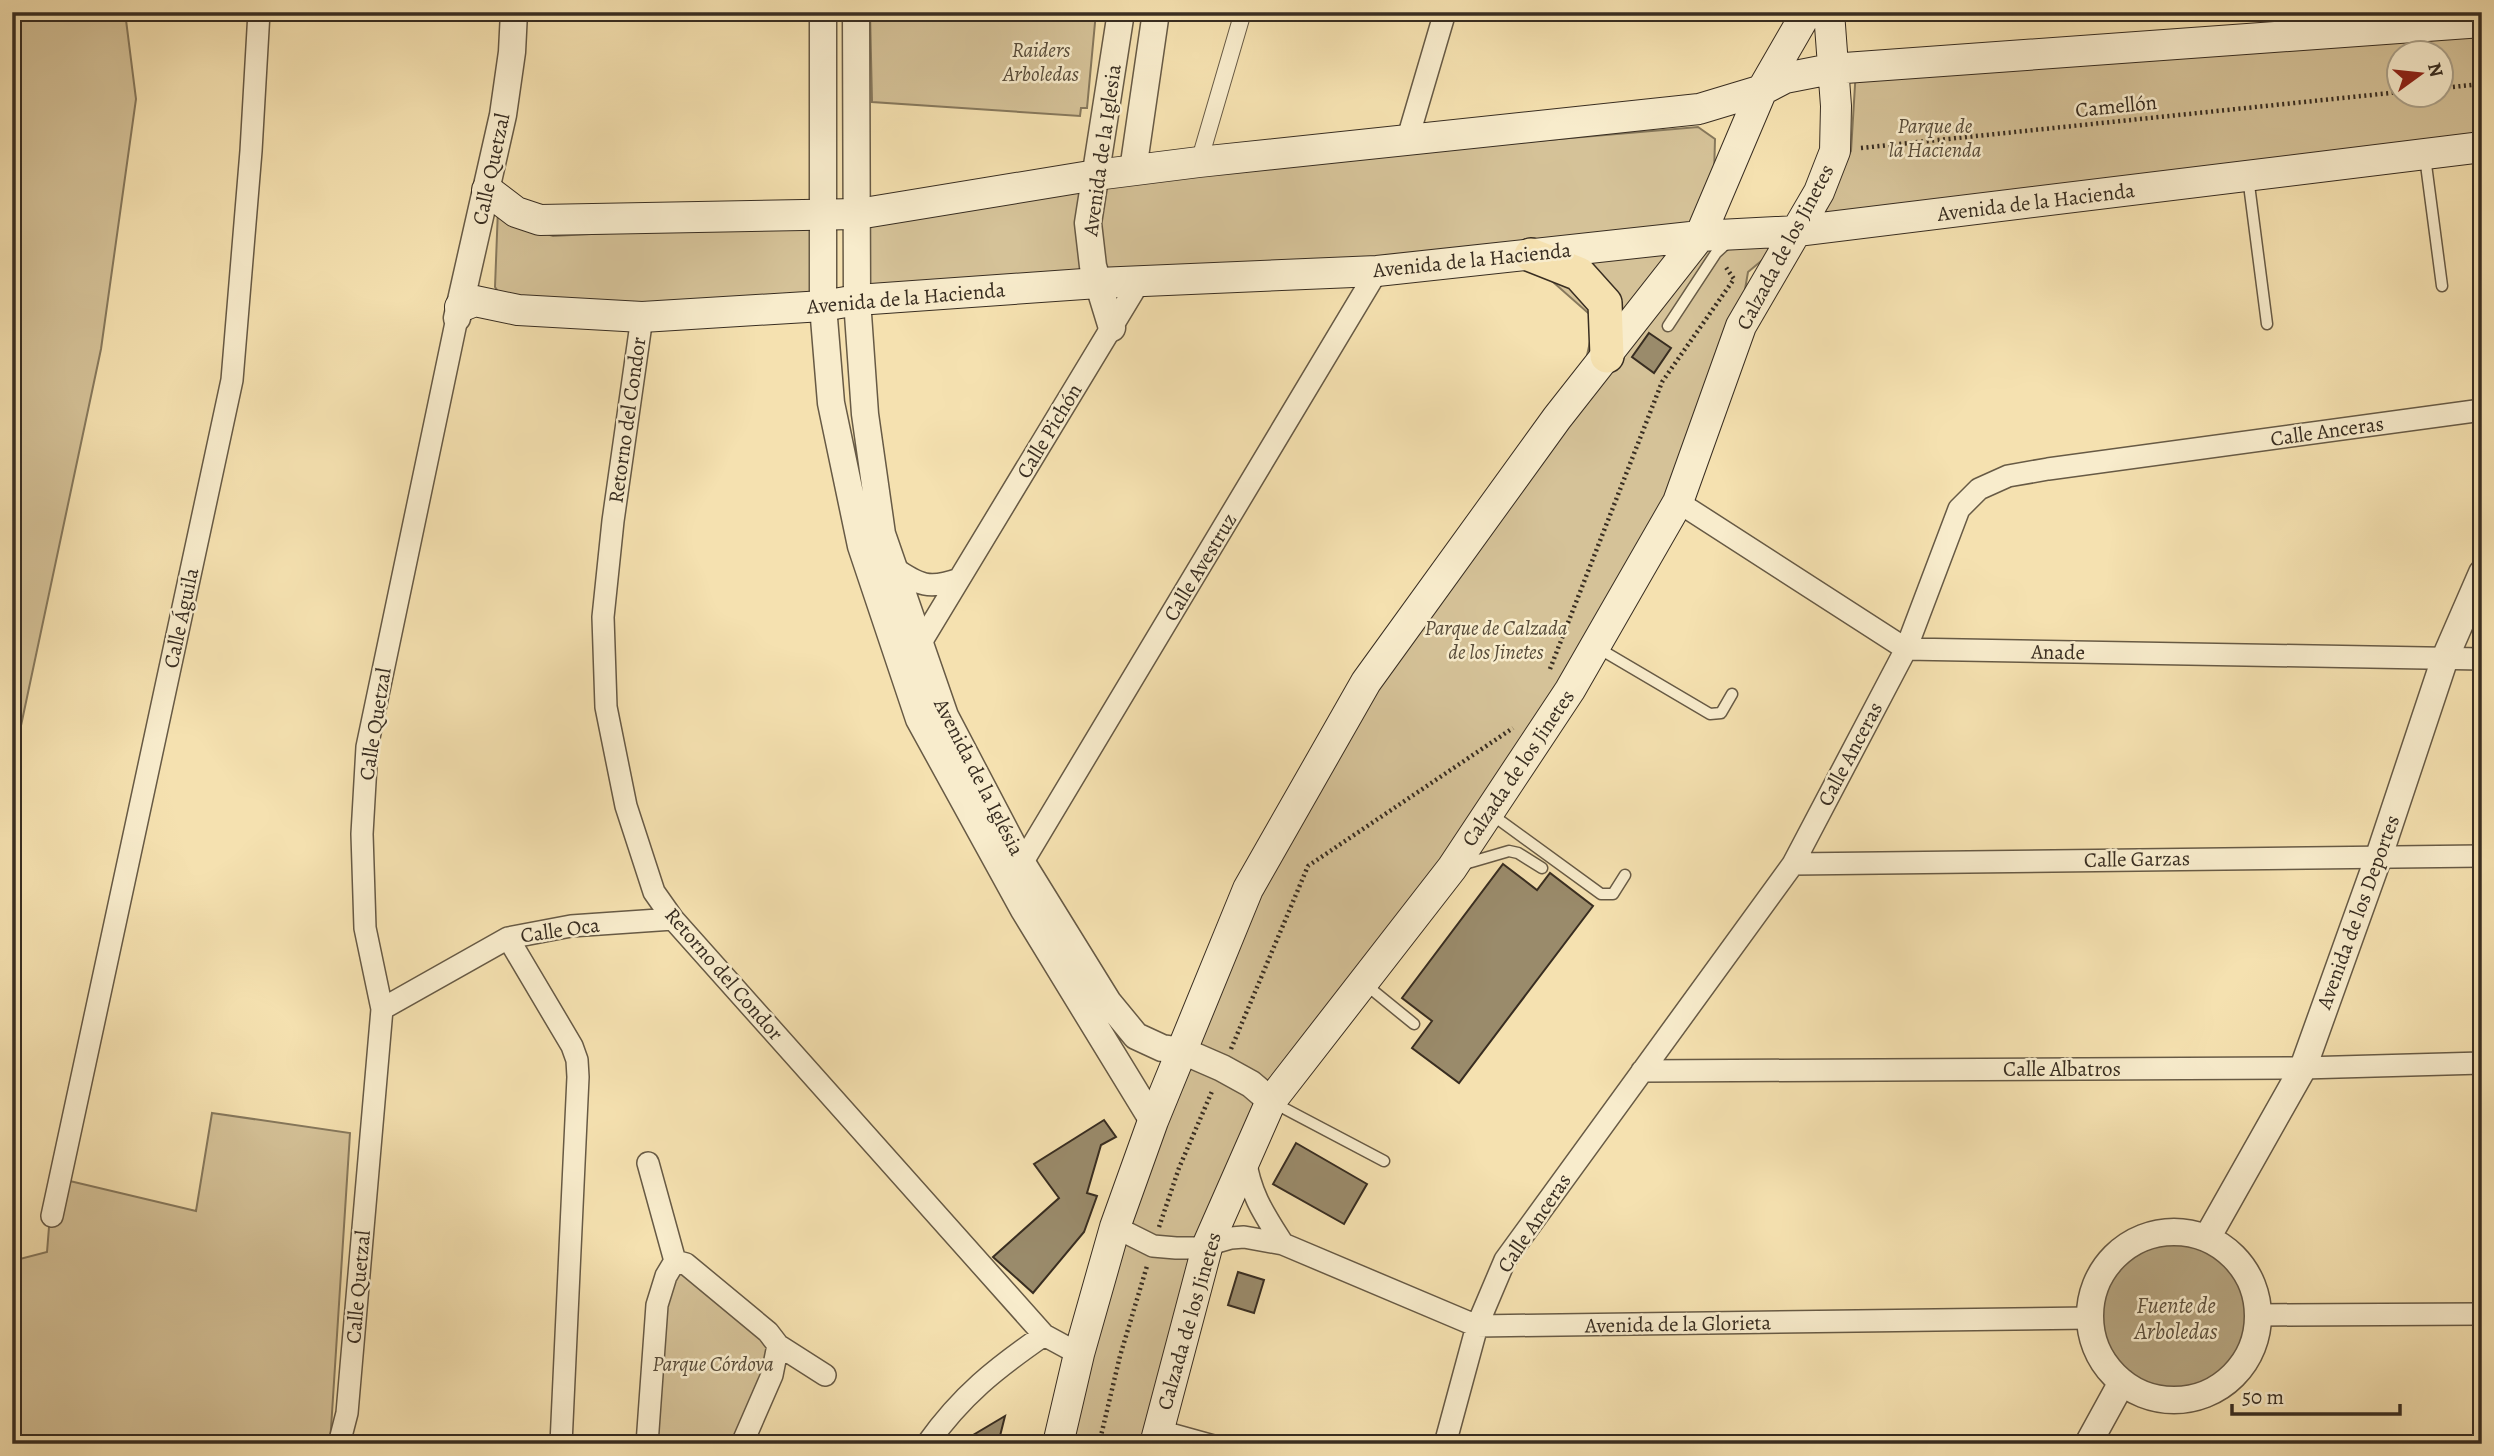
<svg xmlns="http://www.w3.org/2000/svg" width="2494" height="1456" font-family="Alegreya,serif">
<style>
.green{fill:#d5c298;stroke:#86785c;stroke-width:2;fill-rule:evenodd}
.water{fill:#b5a47f;stroke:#837459;stroke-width:2}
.building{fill:#9a8b6b;stroke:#382d21;stroke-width:2}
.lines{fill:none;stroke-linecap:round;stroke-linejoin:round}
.service-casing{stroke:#675a45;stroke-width:13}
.pedestrian-casing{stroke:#675a45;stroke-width:18}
.minor-casing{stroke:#675a45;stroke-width:24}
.tertiary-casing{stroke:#675a45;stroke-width:29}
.secondary-casing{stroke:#382d21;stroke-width:32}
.primary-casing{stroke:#382d21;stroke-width:36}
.path{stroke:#382d21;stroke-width:4.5;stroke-dasharray:2 3.5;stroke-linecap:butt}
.service{stroke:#f8eccc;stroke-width:10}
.pedestrian{stroke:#f8eccc;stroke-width:16}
.minor{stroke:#f8eccc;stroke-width:21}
.tertiary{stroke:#f8eccc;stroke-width:26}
.secondary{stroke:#f8eccc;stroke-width:30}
.primary{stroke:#f5e1b0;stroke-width:33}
.labels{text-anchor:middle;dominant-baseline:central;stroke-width:5;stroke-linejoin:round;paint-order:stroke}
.park-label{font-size:21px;font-style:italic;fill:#574b39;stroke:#f8eccc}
.street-label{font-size:21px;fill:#382d21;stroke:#f8eccc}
.water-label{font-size:23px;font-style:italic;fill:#5e513d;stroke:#f8eccc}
</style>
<rect width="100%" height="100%" fill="#f5e1b0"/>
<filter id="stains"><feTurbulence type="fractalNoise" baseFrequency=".00286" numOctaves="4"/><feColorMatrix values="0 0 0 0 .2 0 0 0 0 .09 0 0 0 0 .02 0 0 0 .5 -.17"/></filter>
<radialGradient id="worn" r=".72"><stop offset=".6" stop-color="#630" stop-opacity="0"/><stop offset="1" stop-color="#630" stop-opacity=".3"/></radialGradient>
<path class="green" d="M12,12H125L136,99L101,349L12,768Z
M870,12H1096L1087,108H1081L1080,116L872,102Z
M2482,23V147L1807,229L1851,151L1856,69ZM2400,52H2442V94H2400Z
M1698,127L1715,139L1714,176L1697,232L1100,279L1099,179Z
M1093,178L1091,279L860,297L861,217Z
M498,208L526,227L553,236L816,222L818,302L642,313L501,296L495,287Z
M1796,232L1748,272L1739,324L1676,501L1568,686L1266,1100L1151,1444H1062L1082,1355L1248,890L1586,360L1595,319L1528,260L1700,237Z
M212,1113L350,1133L330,1444H12V1261L47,1252L53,1177L196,1211Z
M675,1263L776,1346L740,1444H649L658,1341Z"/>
<path class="water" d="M2102 1318a74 74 0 1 1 148 0a74 74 0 1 1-148 0Z"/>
<path class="building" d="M1649,333L1671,348L1654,373L1632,357Z
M1503,864L1537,890L1550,873L1593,906L1459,1083L1412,1048L1432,1021L1402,998Z
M1104,1120L1116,1137L1101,1145L1087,1193L1097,1196L1084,1232L1033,1293L993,1257L1059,1198L1034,1164Z
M1296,1143L1367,1184L1344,1224L1273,1184Z
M1238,1272L1264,1280L1254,1313L1228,1305Z
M1005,1416L998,1444H958Z"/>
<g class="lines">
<defs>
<path id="service" d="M2425,157L2442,286
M2248,177L2267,324
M1668,326L1716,253L1729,241
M1598,648L1710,714L1721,713L1732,694
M1491,814L1601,894H1613L1625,875
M1461,865L1509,851L1518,853L1542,868
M1365,984L1414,1024
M1272,1102L1384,1161
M1162,1426L1227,1444"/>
<path id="pedestrian" d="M1199,162L1243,12"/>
<path id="minor" d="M1407,141L1445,12
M642,317L613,521L603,617L606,707L626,806L654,892L673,919L1044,1335L1079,1354
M1678,502L1906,649L2482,659
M894,568C919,585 929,590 959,579
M920,644L1139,282
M1022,863L1377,271
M1793,864L2482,856
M508,938L572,1046L577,1060L578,1077L561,1444
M382,1009L508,938L571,926L673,919
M1642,1071L2303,1068L2482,1063
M1245,1158C1250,1194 1264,1214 1283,1244
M648,1163L675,1261
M52,1216L232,380L251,151L259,12
M1115,1227L1153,1246L1176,1248H1196L1231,1238L1244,1237L1283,1244L1477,1326L2090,1318
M675,1261L686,1264L768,1332L778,1345L825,1375
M2259,1315L2482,1314
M339,1444L347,1413L382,1009L365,928L362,834L367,747L457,318
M647,1444L657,1305L666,1276L675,1261
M742,1444L772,1375L778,1345
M927,1444C962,1395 995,1369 1044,1335
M1445,1444L1477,1326L1505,1260L1793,864L1906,649L1959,509L1979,489L2008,476L2048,469L2482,410"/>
<path id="tertiary" d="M823,12V306L831,403L861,546L919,719L1024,910L1153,1121
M856,12L857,300L865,414L882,534L945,716L1022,863L1108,1002L1136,1036L1162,1048L1183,1051L1222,1068L1251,1084L1271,1101
M1133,170L1156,12
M457,318L503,115L512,52L514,12
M1112,328L1093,266L1088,223L1121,12
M2090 1316a84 84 0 1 1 168 0a84 84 0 1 1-168 0Z
M2207,1238L2303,1068L2379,856L2445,658L2482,573
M2088,1444L2122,1382"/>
<path id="secondary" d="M487,190L516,212L540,220L858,214L1096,175L1199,162L1699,109L1762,90L1785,78L1831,69L2482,22
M460,307L475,301L518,310L642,317L823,306L857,300L1098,283L1377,271L1700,236L1797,231L2482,147
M1058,1444L1079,1354L1115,1227L1153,1121L1248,889L1366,682L1557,418L1700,236L1762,90L1807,12
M1155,1444L1208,1244L1271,1101L1452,868L1570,690L1678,502L1741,326L1819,192L1835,151L1836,106L1829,12"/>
<path id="primary" d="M1531,255L1579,274L1605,303L1607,356"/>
</defs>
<use href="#service" class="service-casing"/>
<use href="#pedestrian" class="pedestrian-casing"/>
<use href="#minor" class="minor-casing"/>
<use href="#tertiary" class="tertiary-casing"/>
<use href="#secondary" class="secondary-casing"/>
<use href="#primary" class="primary-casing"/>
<path class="path" d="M2442,88L2482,84
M1861,148L2400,92
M1550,669L1662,382L1734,279L1725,266
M1231,1049L1308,866L1513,728
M1159,1227L1179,1168L1213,1089
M1099,1444L1120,1356L1147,1266"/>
<use href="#service" class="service"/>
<use href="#pedestrian" class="pedestrian"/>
<use href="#minor" class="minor"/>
<use href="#tertiary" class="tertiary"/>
<use href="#secondary" class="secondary"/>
<use href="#primary" class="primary"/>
</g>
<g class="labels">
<g class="park-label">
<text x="1041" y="50">Raiders<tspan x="1041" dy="24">Arboledas</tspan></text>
<text x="1935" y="126">Parque de<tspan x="1935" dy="24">la Hacienda</tspan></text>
<text x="1496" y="628">Parque de Calzada<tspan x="1496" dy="24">de los Jinetes</tspan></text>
<text x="713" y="1364">Parque Córdova</text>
</g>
<g class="street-label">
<text transform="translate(2116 106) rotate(-6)">Camellón</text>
<text transform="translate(1102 150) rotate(-82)">Avenida de la Iglesia</text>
<text transform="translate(491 169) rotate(-78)">Calle Quetzal</text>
<text transform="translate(2036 202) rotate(-7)">Avenida de la Hacienda</text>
<text transform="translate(1785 247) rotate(-62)">Calzada de los Jinetes</text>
<text transform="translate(1472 260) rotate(-6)">Avenida de la Hacienda</text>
<text transform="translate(906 298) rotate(-5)">Avenida de la Hacienda</text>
<text transform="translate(627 420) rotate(-82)">Retorno del Condor</text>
<text transform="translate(1049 431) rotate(-59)">Calle Pichón</text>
<text transform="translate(2327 431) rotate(-8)">Calle Anceras</text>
<text transform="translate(1200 567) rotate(-59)">Calle Avestruz</text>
<text transform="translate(181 618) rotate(-78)">Calle Águila</text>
<text transform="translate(2058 652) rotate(1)">Anade</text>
<text transform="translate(375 724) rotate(-81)">Calle Quetzal</text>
<text transform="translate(1850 754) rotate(-62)">Calle Anceras</text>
<text transform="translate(1518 768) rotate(-56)">Calzada de los Jinetes</text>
<text transform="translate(979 777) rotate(63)">Avenida de la Iglésia</text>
<text transform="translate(2137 859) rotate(-1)">Calle Garzas</text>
<text transform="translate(2358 912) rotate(-70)">Avenida de los Deportes</text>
<text transform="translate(560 930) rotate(-8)">Calle Oca</text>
<text transform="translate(724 974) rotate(49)">Retorno del Condor</text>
<text x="2062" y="1069">Calle Albatros</text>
<text transform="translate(1534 1223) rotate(-56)">Calle Anceras</text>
<text transform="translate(358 1287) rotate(-85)">Calle Quetzal</text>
<text transform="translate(1189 1321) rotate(-74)">Calzada de los Jinetes</text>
<text transform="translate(1678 1324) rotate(-1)">Avenida de la Glorieta</text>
</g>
<g class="water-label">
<text x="2176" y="1305">Fuente de<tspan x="2176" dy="26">Arboledas</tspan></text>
</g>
</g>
<rect width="2494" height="1456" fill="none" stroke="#f5e1b0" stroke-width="42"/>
<rect x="14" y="14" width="2466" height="1428" fill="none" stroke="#382d21" stroke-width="3.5"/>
<rect x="21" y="21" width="2452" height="1414" fill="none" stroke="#382d21" stroke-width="2"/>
<g transform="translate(2420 74) rotate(75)"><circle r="33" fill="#f8eccc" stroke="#aba088" stroke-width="2"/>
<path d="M0-5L12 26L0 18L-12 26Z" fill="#8f2418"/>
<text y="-10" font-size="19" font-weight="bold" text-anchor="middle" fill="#382d21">N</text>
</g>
<path d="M2232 1404v10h168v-10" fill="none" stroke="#382d21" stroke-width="3.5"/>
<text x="2242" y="1404" font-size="21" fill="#382d21" stroke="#f8eccc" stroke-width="5" paint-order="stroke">50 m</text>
<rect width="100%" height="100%" filter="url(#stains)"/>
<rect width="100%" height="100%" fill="url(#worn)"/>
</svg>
